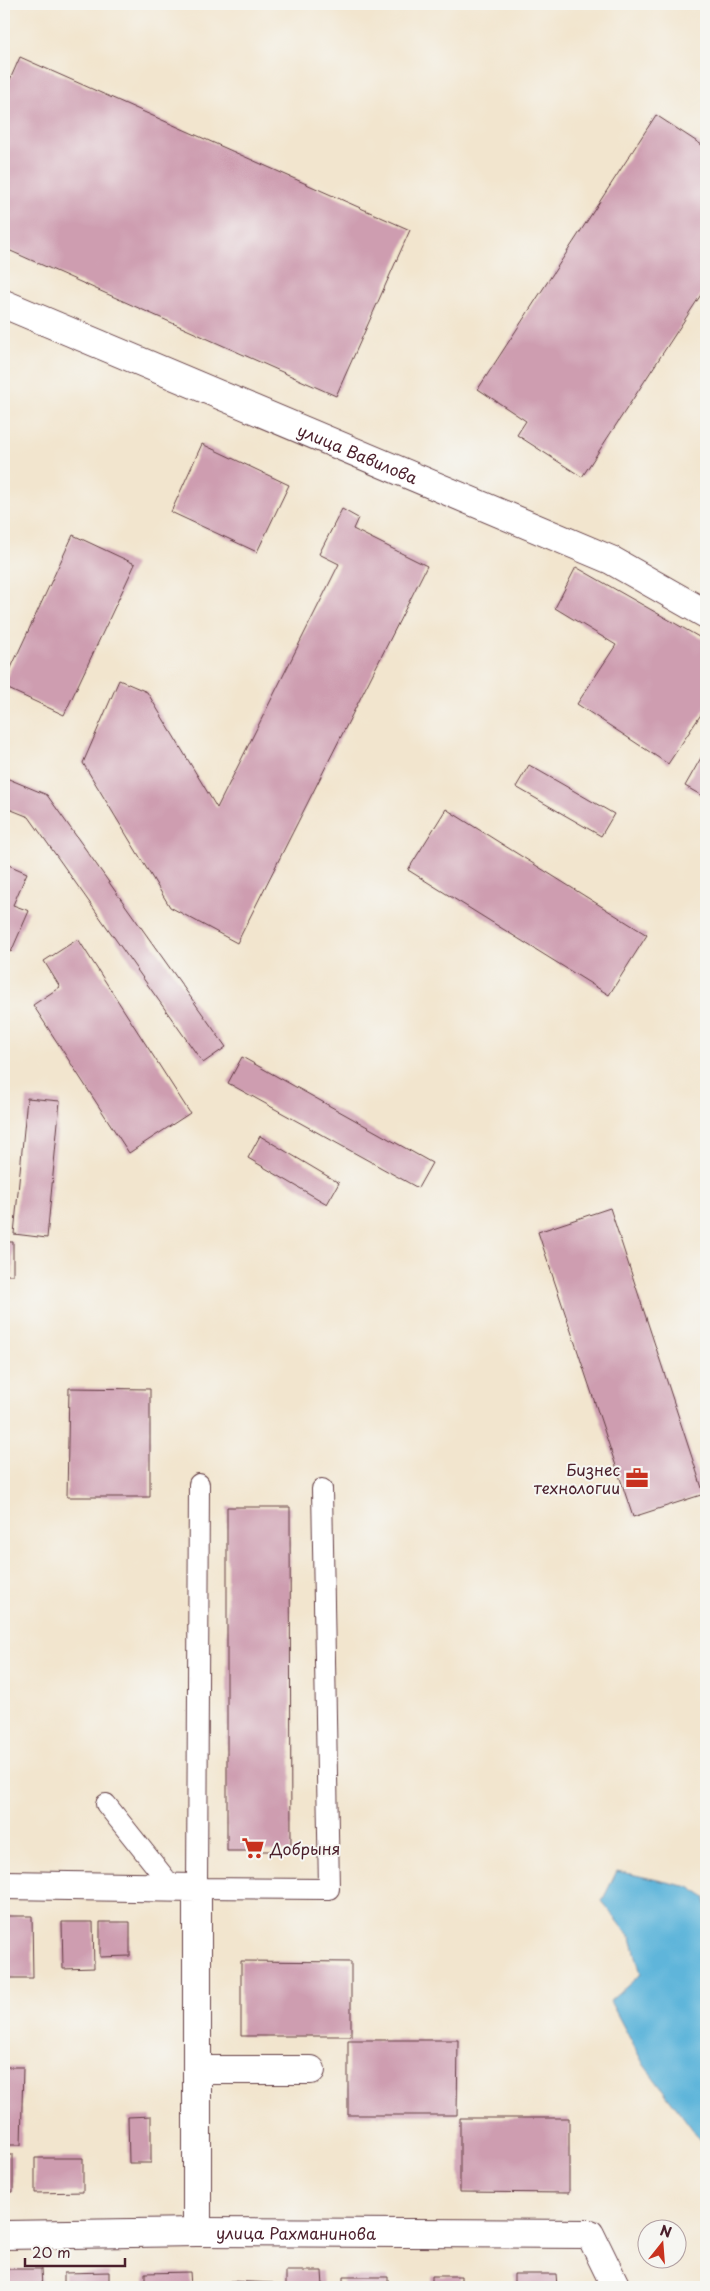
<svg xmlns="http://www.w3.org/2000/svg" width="710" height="2291" font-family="'Playpen Sans',sans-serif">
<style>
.water{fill:#5eb5da;stroke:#546a82}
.building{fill:#ce9db0}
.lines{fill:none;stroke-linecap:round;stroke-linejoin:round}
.lane-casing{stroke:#633d43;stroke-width:22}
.street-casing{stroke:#633d43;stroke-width:30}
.secondary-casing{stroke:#633d43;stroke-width:30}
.lane{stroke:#fff;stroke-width:20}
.street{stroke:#fff;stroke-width:28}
.secondary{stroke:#fff;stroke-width:28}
.labels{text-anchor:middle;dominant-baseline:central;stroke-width:4;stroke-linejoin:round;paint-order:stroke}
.street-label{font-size:16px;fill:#4a1f2b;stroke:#f6f6f2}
.poi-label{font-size:16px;fill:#4a1f2b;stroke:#f6f6f2;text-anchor:end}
</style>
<rect width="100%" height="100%" fill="#f6f6f2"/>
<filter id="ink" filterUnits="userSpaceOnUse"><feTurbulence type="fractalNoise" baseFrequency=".02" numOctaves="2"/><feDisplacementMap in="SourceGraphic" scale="10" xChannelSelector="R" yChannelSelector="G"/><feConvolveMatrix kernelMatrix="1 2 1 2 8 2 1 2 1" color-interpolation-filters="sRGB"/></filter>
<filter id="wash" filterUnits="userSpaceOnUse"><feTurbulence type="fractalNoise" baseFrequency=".0096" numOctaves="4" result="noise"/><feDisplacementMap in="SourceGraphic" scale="20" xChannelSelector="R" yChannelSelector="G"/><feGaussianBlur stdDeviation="1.12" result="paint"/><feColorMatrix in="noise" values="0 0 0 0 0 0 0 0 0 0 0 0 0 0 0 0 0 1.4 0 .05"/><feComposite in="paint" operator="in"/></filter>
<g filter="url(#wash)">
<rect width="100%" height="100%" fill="#f2e5ce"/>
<path class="water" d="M617,1871L689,1887L706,1898V2147L644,2065L610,2001L641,1974L631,1938L602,1901Z"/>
<g id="blocks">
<path class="building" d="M20,57L410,230L336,396L4,248V93Z
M656,115L705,147L706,145V287L582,477L517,435L526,421L478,389Z
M202,444L289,485L257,552L171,512Z
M342,509L358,518L353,529L427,566L237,943L170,907L83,763L119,680L147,692L217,808L339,564L319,554Z
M73,535L135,564L64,715L4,687V683Z
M576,567L706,641V707L668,764L577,704L616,645L555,608Z
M706,749V798L685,786Z
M529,765L614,814L601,836L516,787Z
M4,777L47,795L226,1047L203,1063L29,817L4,807Z
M446,809L647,935L609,995L408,870Z
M4,863L27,873L13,905L29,911L11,952L4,948Z
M78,939L190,1113L129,1153L33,1005L60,987L44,961Z
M242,1057L432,1163L418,1188L228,1083Z
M27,1098L60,1101L47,1238L14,1234Z
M260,1136L339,1183L327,1204L248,1158Z
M610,1208L704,1494L633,1517L538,1232Z
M4,1242H13V1275H4Z
M69,1388L150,1389V1497H67Z
M227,1507H290L291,1851H227Z
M4,1916H32L33,1978H4Z
M62,1922H93L94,1968L63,1969Z
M100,1922H130V1956L100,1957Z
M241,1961L351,1962V2036H241Z
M348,2040H458L457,2115H348Z
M4,2067H23L21,2145H4Z
M151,2116V2163H129L128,2117Z
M460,2118H569V2193L460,2192Z
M4,2155H13V2192H4Z
M35,2158H83V2192L35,2193Z
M8,2269H41L42,2287H8Z
M286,2271H322L323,2287H286Z
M109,2272V2287H64V2273Z
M190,2272L191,2287H145V2273Z
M514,2274H556L557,2287H514Z
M432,2276H461V2287H432Z
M343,2277H388V2287H343Z
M230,2281L273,2283V2287H230Z"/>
</g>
</g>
<g filter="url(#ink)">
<use href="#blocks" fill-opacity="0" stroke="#633d43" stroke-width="1"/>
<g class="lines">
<defs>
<path id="lane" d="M199,1484L197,1888L329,1889L322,1489
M106,1804L173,1888"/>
<g id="street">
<path id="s1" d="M4,304L611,560L706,614"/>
<path d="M4,1885L197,1888V2232"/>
<path d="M197,2070H311"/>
</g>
<g id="secondary">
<path id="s2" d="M4,2235L197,2232L590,2234L616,2287"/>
</g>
</defs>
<use href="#lane" class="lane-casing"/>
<use href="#street" class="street-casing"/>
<use href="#secondary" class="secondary-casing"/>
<use href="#lane" class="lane"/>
<use href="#street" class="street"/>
<use href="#secondary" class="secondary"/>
</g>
</g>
<defs>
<symbol id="office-bare" viewBox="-9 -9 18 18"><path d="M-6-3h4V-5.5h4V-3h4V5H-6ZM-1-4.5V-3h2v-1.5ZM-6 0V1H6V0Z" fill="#c8321e" stroke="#f6f6f2" stroke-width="2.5" paint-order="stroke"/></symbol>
<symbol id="supermarket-bare" viewBox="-9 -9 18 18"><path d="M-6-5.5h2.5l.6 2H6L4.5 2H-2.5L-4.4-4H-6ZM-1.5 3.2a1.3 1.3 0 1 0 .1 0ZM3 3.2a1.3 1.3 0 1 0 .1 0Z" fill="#c8321e" stroke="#f6f6f2" stroke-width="2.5" paint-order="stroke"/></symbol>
</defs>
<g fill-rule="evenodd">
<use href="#office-bare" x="621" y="1462" width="32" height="32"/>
<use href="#supermarket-bare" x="237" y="1832" width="32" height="32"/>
</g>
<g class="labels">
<g class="street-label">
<text stroke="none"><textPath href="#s1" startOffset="384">улица Вавилова</textPath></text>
<text stroke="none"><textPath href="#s2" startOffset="292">улица Рахманинова</textPath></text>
</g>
<g class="poi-label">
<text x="620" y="1469">Бизнес<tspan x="620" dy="18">технологии</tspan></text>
<text x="270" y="1848" text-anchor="start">Добрыня</text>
</g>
</g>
<rect width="710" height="2291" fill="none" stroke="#f6f6f2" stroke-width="20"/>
<g transform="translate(662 2244) rotate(17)"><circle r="24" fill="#f6f6f2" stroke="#b1a0a2"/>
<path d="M0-4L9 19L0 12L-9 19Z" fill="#c8321e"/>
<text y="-8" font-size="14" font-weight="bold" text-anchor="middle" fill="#4a1f2b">N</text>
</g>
<path d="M25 2258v8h100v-8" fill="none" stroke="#4a1f2b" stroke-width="2.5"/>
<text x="32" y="2258" font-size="15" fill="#4a1f2b" stroke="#f6f6f2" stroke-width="4" paint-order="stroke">20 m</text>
</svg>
